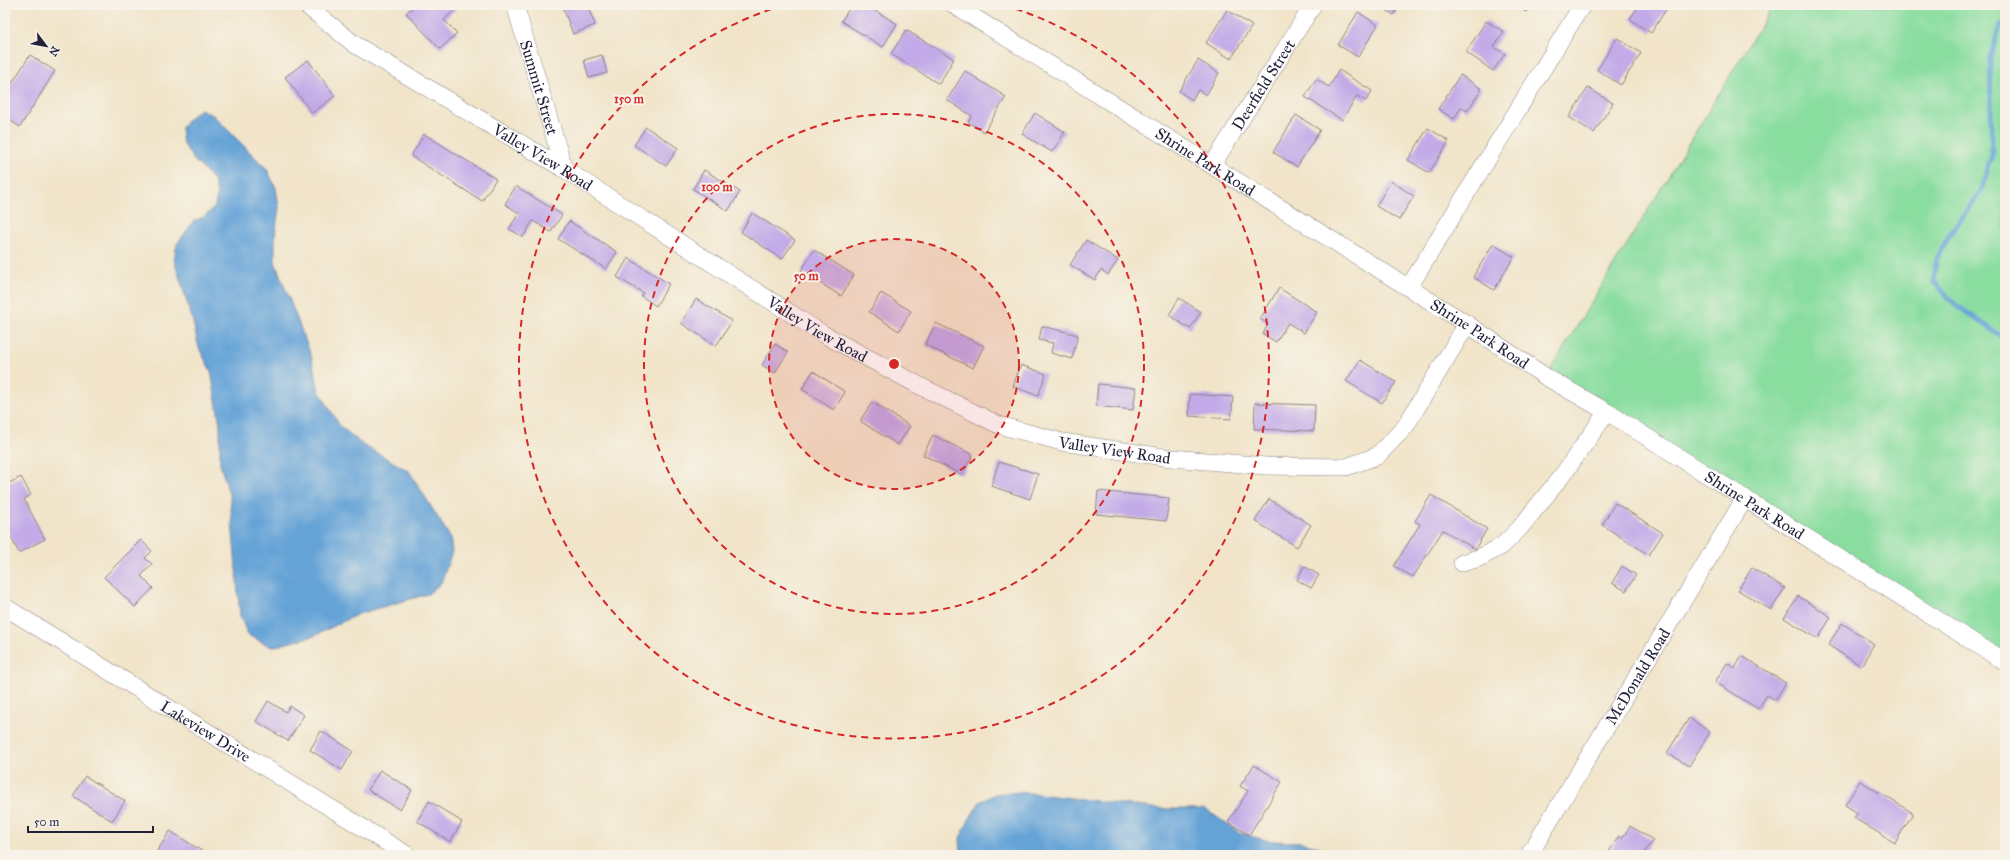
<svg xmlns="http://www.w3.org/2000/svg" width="2010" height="860" font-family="'IM FELL Great Primer',serif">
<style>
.green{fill:#88dd9f;stroke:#55806d}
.water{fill:#65a3d7;stroke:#446289}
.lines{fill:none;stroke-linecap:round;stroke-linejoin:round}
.stream{stroke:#65a3d7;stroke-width:5}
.building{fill:#c3aae8}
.minor-casing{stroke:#8a8382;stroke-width:18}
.minor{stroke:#fff;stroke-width:17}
.ring{fill:none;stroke:#d62828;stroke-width:2;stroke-dasharray:7 5}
.labels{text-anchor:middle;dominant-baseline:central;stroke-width:4;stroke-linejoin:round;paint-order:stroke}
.street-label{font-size:16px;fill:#22223b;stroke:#f7f3e8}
.centre{fill:#d62828;stroke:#f7f3e8;stroke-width:2}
.ring-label{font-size:12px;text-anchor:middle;font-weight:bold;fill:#d62828;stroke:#f7f3e8;stroke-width:4;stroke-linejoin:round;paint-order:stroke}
</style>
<rect width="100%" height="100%" fill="#f7f3e8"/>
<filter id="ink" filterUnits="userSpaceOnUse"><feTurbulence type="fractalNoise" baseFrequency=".025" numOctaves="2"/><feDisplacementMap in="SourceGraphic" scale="8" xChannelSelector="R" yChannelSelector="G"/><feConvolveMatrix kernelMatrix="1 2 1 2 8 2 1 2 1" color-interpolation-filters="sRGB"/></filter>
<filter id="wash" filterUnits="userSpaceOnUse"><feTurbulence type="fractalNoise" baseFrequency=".012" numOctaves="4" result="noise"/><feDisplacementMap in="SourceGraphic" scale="16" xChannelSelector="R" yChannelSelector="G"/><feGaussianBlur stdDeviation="0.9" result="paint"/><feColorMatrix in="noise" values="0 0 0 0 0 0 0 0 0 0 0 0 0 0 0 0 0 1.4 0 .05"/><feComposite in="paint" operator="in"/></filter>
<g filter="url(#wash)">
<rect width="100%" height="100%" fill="#f1e4c9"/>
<path class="green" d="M1773,5H2005V662L1546,377Z"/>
<path class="water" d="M201,109L214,116L267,169L276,188L279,207L275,235V262L311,355L319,391L340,426L363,445L409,471L450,537L452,552L441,583L428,594L358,614L314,636L272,647L248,635L240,616L230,497L220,464V424L211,371L199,348L192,318L174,260L177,244L194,221L204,217L215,207L217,194L214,180L194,160L183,143L181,129L190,117Z
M1021,792L1162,809H1205L1240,833L1269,841L1301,842L1333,851L1339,855H961L960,838L970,818L980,802L995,794Z"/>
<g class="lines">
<path class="stream" d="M2005,22L2000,26L1990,57L1992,155L1980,193L1950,234L1936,260L1934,282L1956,305L2005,339"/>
</g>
<g id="blocks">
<path class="building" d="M415,5H452L456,9L444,20L457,33L440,49L406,13Z
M562,5H587L595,25L573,34Z
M852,5H866L897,24L883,47L841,21Z
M1378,5H1400L1394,15Z
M1515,5H1531L1526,12Z
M1639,5H1669L1651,33L1630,19Z
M1227,10L1252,26L1231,59L1206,43Z
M1358,12L1378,25L1358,57L1338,45Z
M1486,21L1504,32L1494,47L1505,54L1493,71L1466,52Z
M906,30L954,59L939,84L891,54Z
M1617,38L1641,53L1621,85L1597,70Z
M30,55L55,71L20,127L5,117V94Z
M602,55L607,73L589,78L584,60Z
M308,60L335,96L312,113L285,77Z
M1198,60L1219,73L1206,95L1198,90L1192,100L1179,91Z
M1339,70L1372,91L1366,101L1357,96L1342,120L1305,97L1316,79L1329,87Z
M965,71L1006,97L984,132L968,122L972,116L947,100Z
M1460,75L1482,89L1467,111L1461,107L1454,119L1438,109Z
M1588,88L1613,103L1594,133L1569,117Z
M1035,113L1065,132L1052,152L1022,134Z
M1296,115L1320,130L1297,167L1273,152Z
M646,127L678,148L666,166L634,145Z
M1428,128L1449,141L1429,173L1408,160Z
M424,134L496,179L482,201L411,156Z
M704,170L740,192L728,211L693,189Z
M1391,181L1414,196L1399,220L1376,206Z
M516,186L562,215L551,232L533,221L523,237L509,229L519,213L505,204Z
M752,213L795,240L782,259L741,232Z
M569,221L617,252L606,269L558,239Z
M1086,240L1118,260L1108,275L1101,270L1095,280L1070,265Z
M1493,244L1514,257L1494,290L1473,277Z
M814,250L854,275L841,296L801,271Z
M628,258L669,284L656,306L641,296L643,293L617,277Z
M1279,288L1317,312L1304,333L1288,323L1276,342L1263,334L1268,324L1260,319Z
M881,293L911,311L899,331L869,312Z
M1179,298L1201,312L1190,329L1169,315Z
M696,299L732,321L716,346L681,323Z
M936,323L984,346L973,368L925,345Z
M1042,326L1078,335L1072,359L1051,353L1053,343L1039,340Z
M775,344L788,352L775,373L762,365Z
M1360,360L1396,382L1382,403L1346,381Z
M1021,365L1046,374L1038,396L1013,386Z
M813,371L845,392L834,410L802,389Z
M1098,384L1136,388L1133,410L1096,406Z
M1190,394L1233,397L1231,419L1189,416Z
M872,402L910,426L898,445L860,421Z
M1255,403L1315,405L1314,431L1254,429Z
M933,435L973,455L962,475L923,455Z
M999,462L1038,474L1030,499L991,486Z
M21,477L31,495L24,499L45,539L19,553L5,526V485Z
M1098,491L1169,498L1166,521L1096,514Z
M1431,495L1487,529L1475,549L1443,530L1413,577L1394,566L1420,524L1415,521Z
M1269,499L1311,525L1297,547L1255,521Z
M1615,503L1663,533L1649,555L1602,525Z
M141,540L152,551L145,558L152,564L141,576L153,588L135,607L104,577Z
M1304,566L1319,575L1311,588L1297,580Z
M1622,566L1636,575L1626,591L1612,583Z
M1752,568L1785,588L1771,610L1738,590Z
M1798,596L1831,617L1818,639L1784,618Z
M1842,623L1874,644L1861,666L1828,645Z
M1742,656L1786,683L1775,700L1767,695L1758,709L1715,682L1727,663L1735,668Z
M268,701L286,712L290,706L304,715L288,741L256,721Z
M1689,718L1710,732L1689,766L1667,753Z
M321,731L353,751L342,770L310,750Z
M1254,765L1282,782L1249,835L1228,822L1248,791L1240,786Z
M380,770L412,790L400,810L368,790Z
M85,776L125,801L112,821L73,796Z
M1860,781L1913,813L1895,843L1854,818L1858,813L1845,805Z
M429,801L462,822L450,842L417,821Z
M1630,826L1653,840L1643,855H1607L1619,836L1622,839Z
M170,831L208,855H159L156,853Z"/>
</g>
</g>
<g filter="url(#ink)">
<use href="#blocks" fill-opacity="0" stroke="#8a8382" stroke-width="1"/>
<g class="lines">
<defs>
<g id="minor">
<path id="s1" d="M306,5L354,44L564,169L823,334L922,387L999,425L1062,442L1171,458L1266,466L1346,467L1377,456L1405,427L1467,324"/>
<path id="s2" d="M515,5L564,169"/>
<path id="s3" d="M954,5L1467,324L1546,377L1607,412L2005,662"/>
<path id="s4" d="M1213,164L1313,5"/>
<path d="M1409,287L1582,5"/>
<path d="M1462,563L1479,558L1502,546L1520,528L1564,473L1607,412"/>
<path id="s5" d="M5,607L407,855"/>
<path id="s6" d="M1529,855L1745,498"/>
</g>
</defs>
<use href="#minor" class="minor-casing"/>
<use href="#minor" class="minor"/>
</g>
</g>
<circle cx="894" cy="364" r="125" fill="#d62828" fill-opacity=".12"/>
<g class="ring">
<circle cx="894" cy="364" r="125"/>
<circle cx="894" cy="364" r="250"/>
<path d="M1004 5A375 375 0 1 1 784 5"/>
</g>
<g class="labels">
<g class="street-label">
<text stroke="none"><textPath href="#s4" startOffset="94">Deerfield Street</textPath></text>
<text stroke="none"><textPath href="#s2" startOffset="86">Summit Street</textPath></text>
<text stroke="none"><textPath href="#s1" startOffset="282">Valley View Road</textPath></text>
<text stroke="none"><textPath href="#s3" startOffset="296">Shrine Park Road</textPath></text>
<text stroke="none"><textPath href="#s1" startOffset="606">Valley View Road</textPath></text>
<text stroke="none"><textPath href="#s3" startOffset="620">Shrine Park Road</textPath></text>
<text stroke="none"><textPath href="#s1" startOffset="930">Valley View Road</textPath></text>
<text stroke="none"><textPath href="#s3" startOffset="944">Shrine Park Road</textPath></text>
<text stroke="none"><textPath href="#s6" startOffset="209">McDonald Road</textPath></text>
<text stroke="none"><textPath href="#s5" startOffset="236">Lakeview Drive</textPath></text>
</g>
</g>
<circle cx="894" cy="364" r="6" class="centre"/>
<g class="ring-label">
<text x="629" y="103">150 m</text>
<text x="717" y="191">100 m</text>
<text x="806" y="280">50 m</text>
</g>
<rect width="2010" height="860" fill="none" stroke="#f7f3e8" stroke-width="20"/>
<g transform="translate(46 46) rotate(122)" stroke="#f7f3e8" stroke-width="3" paint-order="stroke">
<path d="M0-3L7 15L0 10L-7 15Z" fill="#22223b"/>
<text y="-6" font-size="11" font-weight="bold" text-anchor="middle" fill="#22223b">N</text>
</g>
<path d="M28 826v6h125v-6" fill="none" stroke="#22223b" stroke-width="2"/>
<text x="34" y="826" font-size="12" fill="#22223b" stroke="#f7f3e8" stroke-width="3" paint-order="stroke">50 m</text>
</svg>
